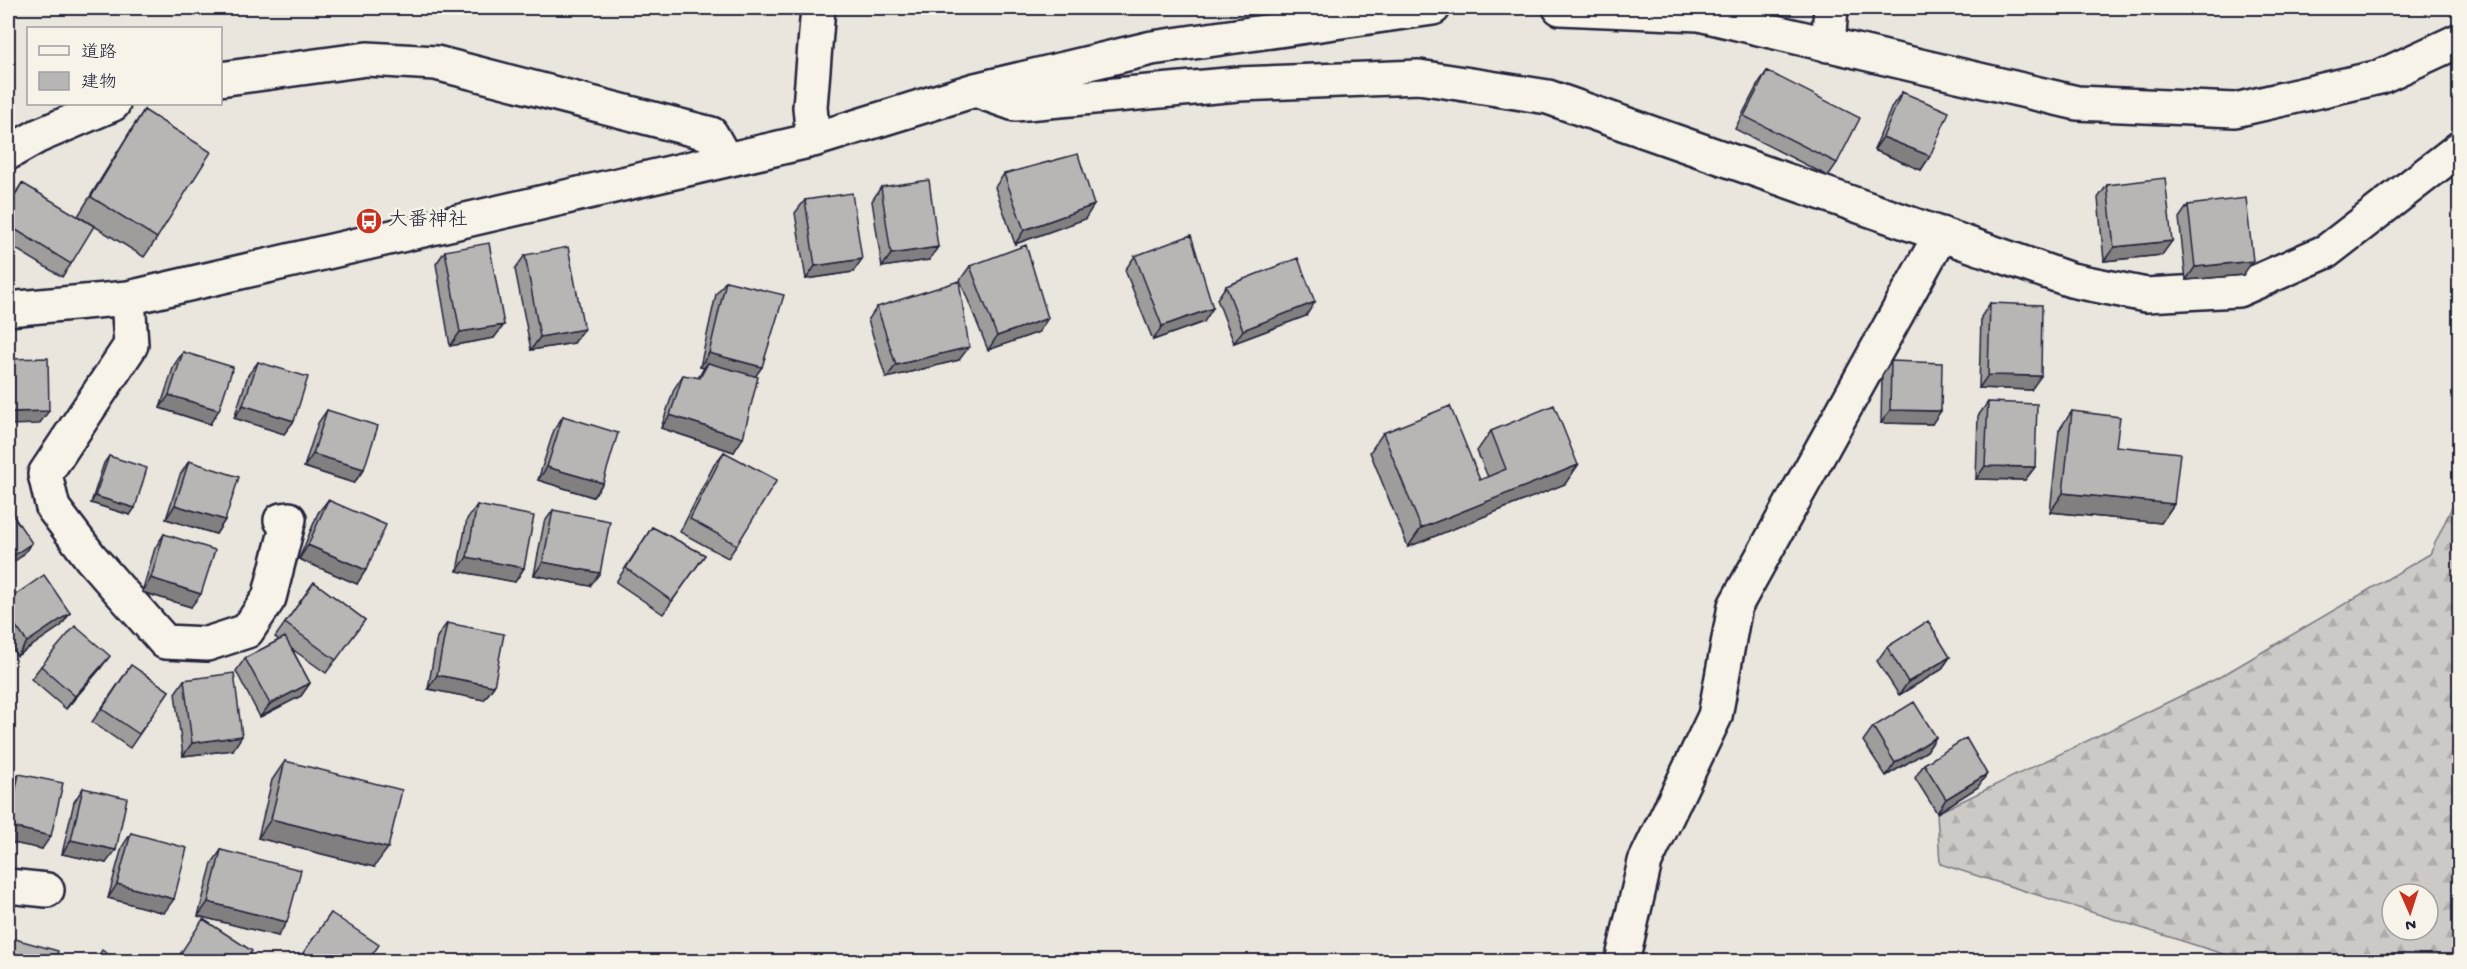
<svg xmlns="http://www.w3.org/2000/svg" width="2467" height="969" font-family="'Gochi Hand','Klee One',sans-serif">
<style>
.forest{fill:url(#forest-firs);stroke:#787680;stroke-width:1.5;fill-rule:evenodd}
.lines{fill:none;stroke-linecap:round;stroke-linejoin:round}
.minor-casing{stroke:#22223b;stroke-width:38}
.minor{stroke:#f7f3e8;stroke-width:33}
.wall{fill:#9e9d9c;stroke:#22223b;stroke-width:1.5}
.shaded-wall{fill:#817f7f;stroke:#22223b;stroke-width:1.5}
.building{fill:#b8b6b5;stroke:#22223b;stroke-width:1.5}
.labels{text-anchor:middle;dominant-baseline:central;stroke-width:5;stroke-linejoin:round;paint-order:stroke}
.poi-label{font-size:20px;fill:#22223b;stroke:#f7f3e8;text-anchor:start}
</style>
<defs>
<pattern id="forest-firs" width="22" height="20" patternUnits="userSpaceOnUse" patternTransform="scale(1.5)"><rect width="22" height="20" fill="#cdc9c6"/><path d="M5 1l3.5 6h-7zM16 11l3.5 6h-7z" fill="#b0acab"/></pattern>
</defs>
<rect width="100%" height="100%" fill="#eae6de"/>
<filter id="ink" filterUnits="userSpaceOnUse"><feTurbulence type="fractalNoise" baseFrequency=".0167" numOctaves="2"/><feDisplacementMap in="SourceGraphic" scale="12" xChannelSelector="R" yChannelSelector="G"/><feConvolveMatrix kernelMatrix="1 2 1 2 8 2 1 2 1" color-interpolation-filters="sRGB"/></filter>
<g filter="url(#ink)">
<path class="forest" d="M2459,492V961H2245L1940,864L1937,813L2218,678L2430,554ZM2392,894H2428V930H2392Z"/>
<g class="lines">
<defs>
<path id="minor" d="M1560,8L1699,14L2077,103L2235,110L2380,77L2460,40
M1828,45L1831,8
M220,79L367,59L436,63L711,134L725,159
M975,90L1015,104L1238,84L1419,77L1548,97L2071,280L2146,295L2238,290L2327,251L2460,148
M813,140L810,107L818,8
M8,153L38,136L113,104
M128,298L131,345L45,474L53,508L91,558L165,642L207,644L247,631L269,598L289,519L281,520
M8,309L128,298L813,140L975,90L1152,48L1433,8
M8,886L47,890
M1622,962L1645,862L1715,716L1735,606L1941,234"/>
</defs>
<use href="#minor" class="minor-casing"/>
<use href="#minor" class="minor"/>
</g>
<path class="wall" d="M1767,71L1837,163L1828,176L1735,129L1758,84Z
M1902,92L1930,156L1921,170L1874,150L1892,106Z
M144,110L157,238L144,257L78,216L131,130Z
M1004,174L1085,219L1015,244L995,187Z
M22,183L71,264L62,277L8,244V205Z
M2107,185L2162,255L2104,261L2098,198Z
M881,187L929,260L882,267L872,201Z
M805,200L853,272L806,279L795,213Z
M2188,205L2243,275L2186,280L2179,218Z
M445,251L494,338L450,346L436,264Z
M525,255L584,329L574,343L531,350L515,269Z
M1135,256L1204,322L1153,340L1125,270Z
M970,266L1039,332L988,350L960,280Z
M726,281L762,367L755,376L734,452L661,428L674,389L683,375L698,378L704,368L700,367L716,294Z
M1226,286L1306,316L1234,343L1217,299Z
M1990,303L2031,390L1979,388L1981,317Z
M877,307L959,360L886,378L868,320Z
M183,352L210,424L160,408L174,365Z
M1891,361L1932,424L1881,423L1882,375Z
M258,362L294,421L284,434L234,418L248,375Z
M1988,402L2035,467L2025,480L1976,479L1978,416Z
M327,410L364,469L354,483L304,467L318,423Z
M2072,411L2116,446L2174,504L2161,523L2050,512L2059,430Z
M563,416L603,483L593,497L538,480L554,430Z
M1491,431L1578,465L1565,484L1408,547L1370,452L1383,433L1480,480L1488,477L1477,451Z
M724,452L737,545L728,558L680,532L714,465Z
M109,456L130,515L91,503L104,463Z
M189,461L225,520L216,534L166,519L180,475Z
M328,500L357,584L299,559L318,513Z
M477,505L524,568L515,582L457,571L467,519Z
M553,510L590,586L534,575L544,523Z
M652,527L705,555L663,614L616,582Z
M164,534L191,607L142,592L155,548Z
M314,582L365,620L326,673L292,649L310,683L301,696L260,717L236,671L245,658L279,640L275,637Z
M8,600L70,613L61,626L17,656L8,642Z
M447,623L494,686L484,700L428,689L437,637Z
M1887,647L1950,657L1941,670L1899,695L1877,661Z
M131,665L169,691L130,748L92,722Z
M41,666L100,669L66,709L31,679Z
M184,680L233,750L183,756L175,693Z
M1873,727L1936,737L1927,751L1886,776L1863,741Z
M285,761L374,867L258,838L272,780Z
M1924,764L1978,787L1937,813L1915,778Z
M19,774L42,849L8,842V796L9,787Z
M83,788L106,863L62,854L74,802Z
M131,833L164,913L108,898L122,847Z
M221,850L278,936L198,916L212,863Z
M331,913L367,962H297Z"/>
<path class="shaded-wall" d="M1883,137L1930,156L1921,170L1874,150Z
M1094,205L1085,219L1015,244L1024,230Z
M2172,241L2162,255L2104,261L2114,247Z
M938,247L929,260L882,267L891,254Z
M862,259L853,272L806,279L815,266Z
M2253,261L2243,275L2186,280L2195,267Z
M1315,302L1306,316L1234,343L1243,330Z
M1213,308L1204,322L1153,340L1162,326Z
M1048,318L1039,332L988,350L997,336Z
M504,325L494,338L450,346L460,332Z
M584,329L574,343L531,350L540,337Z
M969,347L959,360L886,378L896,365Z
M709,353L762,367L752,381L708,363L704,368L700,367Z
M1988,375L2041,376L2031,390L1979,388Z
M169,395L219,410L210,424L160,408Z
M243,405L294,421L284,434L234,418Z
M1890,410L1941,411L1932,424L1881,423Z
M49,411L39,424L8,425V412Z
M670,415L743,438L734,452L661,428Z
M313,454L364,469L354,483L304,467Z
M1578,465L1565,484L1408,547L1421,528Z
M1985,466L2035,467L2025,480L1976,479Z
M547,467L603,483L593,497L538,480Z
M2063,493L2174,504L2161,523L2050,512Z
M95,496L135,508L130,515L91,503Z
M175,505L225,520L216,534L166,519Z
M32,543L22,556L8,566V559Z
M308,545L366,570L357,584L299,559Z
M467,557L524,568L515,582L457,571Z
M543,562L600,573L590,586L534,575Z
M151,578L201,594L191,607L142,592Z
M70,613L61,626L17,656L27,642Z
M110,656L100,669L66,709L75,696Z
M1950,657L1941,670L1899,695L1908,682Z
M437,675L494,686L484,700L428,689Z
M310,683L301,696L260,717L270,704Z
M242,736L233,750L183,756L192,743Z
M1936,737L1927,751L1886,776L1895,763Z
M1987,774L1978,787L1937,813L1946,799Z
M271,819L388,848L374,867L258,838Z
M8,826L51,836L42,849L8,842Z
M71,840L116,850L106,863L62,854Z
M117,884L174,899L164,913L108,898Z
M208,902L287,922L278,936L198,916Z"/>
<path class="building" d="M1767,71L1860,118L1837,163L1744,116Z
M1902,92L1949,112L1930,156L1883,137Z
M144,110L211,152L157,238L91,197Z
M1078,154L1094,205L1024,230L1004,174Z
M2165,178L2172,241L2114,247L2107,185Z
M929,180L938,247L891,254L881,187Z
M22,183L94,226L71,264L8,225V208Z
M852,193L862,259L815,266L805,200Z
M2246,198L2253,261L2195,267L2188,205Z
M1191,235L1213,308L1162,326L1135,256Z
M489,243L504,325L460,332L445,251Z
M1026,245L1048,318L997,336L970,266Z
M568,247L584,329L540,337L525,255Z
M1298,258L1315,302L1243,330L1226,286Z
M726,281L784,295L762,367L709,353Z
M959,281L969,347L896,365L877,307Z
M1990,303L2042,305L2041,376L1988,375Z
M183,352L233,367L219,410L169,395Z
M48,358L49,411L8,412V359Z
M1891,361L1942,363L1941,411L1890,410Z
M258,362L308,377L294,421L243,405Z
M708,363L758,377L743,438L670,415L683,375L700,378Z
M1988,402L2037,404L2035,467L1985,466Z
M1554,405L1578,465L1421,528L1383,433L1450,406L1480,480L1506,469L1491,431Z
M327,410L378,426L364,469L313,454Z
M2072,411L2120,417L2116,446L2180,453L2174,504L2063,493Z
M563,416L618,433L603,483L547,467Z
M724,452L777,480L737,545L690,519Z
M109,456L147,468L135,508L95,496Z
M189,461L239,477L225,520L175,505Z
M328,500L386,525L366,570L308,545Z
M477,505L534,516L524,568L467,557Z
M8,508L32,543L8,559Z
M553,510L610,521L600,573L543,562Z
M652,527L705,555L672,601L626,568Z
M164,534L215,550L201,594L151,578Z
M44,575L70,613L27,642L8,615V600Z
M314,582L365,620L336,660L285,623Z
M1928,621L1950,657L1908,682L1887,647Z
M447,623L504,634L494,686L437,675Z
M75,626L110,656L75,696L41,666Z
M285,637L310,683L270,704L245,658Z
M131,665L169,691L139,734L102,709Z
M234,673L242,736L192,743L184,680Z
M1914,702L1936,737L1895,763L1873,727Z
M1966,738L1987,774L1946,799L1924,764Z
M285,761L402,790L388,848L271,819Z
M19,774L63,783L51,836L8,826Z
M83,788L127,798L116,850L71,840Z
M131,833L187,848L174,899L117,884Z
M221,850L301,870L287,922L208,902Z
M331,913L379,945L367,962H309L301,956Z
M203,919L252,951L245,962H175Z
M8,937L58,951L55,962H8Z
M102,950L119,962H95Z"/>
</g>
<defs>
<symbol id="bus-disc" viewBox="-11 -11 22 22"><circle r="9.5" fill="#c8321e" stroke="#f7f3e8"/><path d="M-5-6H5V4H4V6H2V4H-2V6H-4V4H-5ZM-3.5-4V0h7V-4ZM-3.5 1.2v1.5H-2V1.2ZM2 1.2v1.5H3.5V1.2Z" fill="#fff"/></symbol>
</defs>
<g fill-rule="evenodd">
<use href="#bus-disc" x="354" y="206" width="30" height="30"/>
</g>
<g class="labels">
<g class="poi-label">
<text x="388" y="221">大番神社</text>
</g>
</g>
<rect width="2467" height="969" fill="none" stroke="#f7f3e8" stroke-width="30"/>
<rect x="15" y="15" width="2437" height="939" fill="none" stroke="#22223b" stroke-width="2" filter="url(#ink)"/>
<rect x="27" y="27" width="195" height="78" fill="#f7f3e8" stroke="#a29fa3" stroke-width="1.5"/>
<rect x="39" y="46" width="30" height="9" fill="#f7f3e8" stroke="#a29fa3" stroke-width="1.5"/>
<text x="81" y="57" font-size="18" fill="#22223b">道路</text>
<rect x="39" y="72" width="30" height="18" fill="#b8b6b5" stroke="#a29fa3" stroke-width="1.5"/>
<text x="81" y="87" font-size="18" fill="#22223b">建物</text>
<g transform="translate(2410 912) rotate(177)"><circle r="28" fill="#f7f3e8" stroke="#a29fa3" stroke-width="1.5"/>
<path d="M0-4.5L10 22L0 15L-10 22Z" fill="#c8321e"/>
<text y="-9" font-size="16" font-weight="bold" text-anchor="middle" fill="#22223b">N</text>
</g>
</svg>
